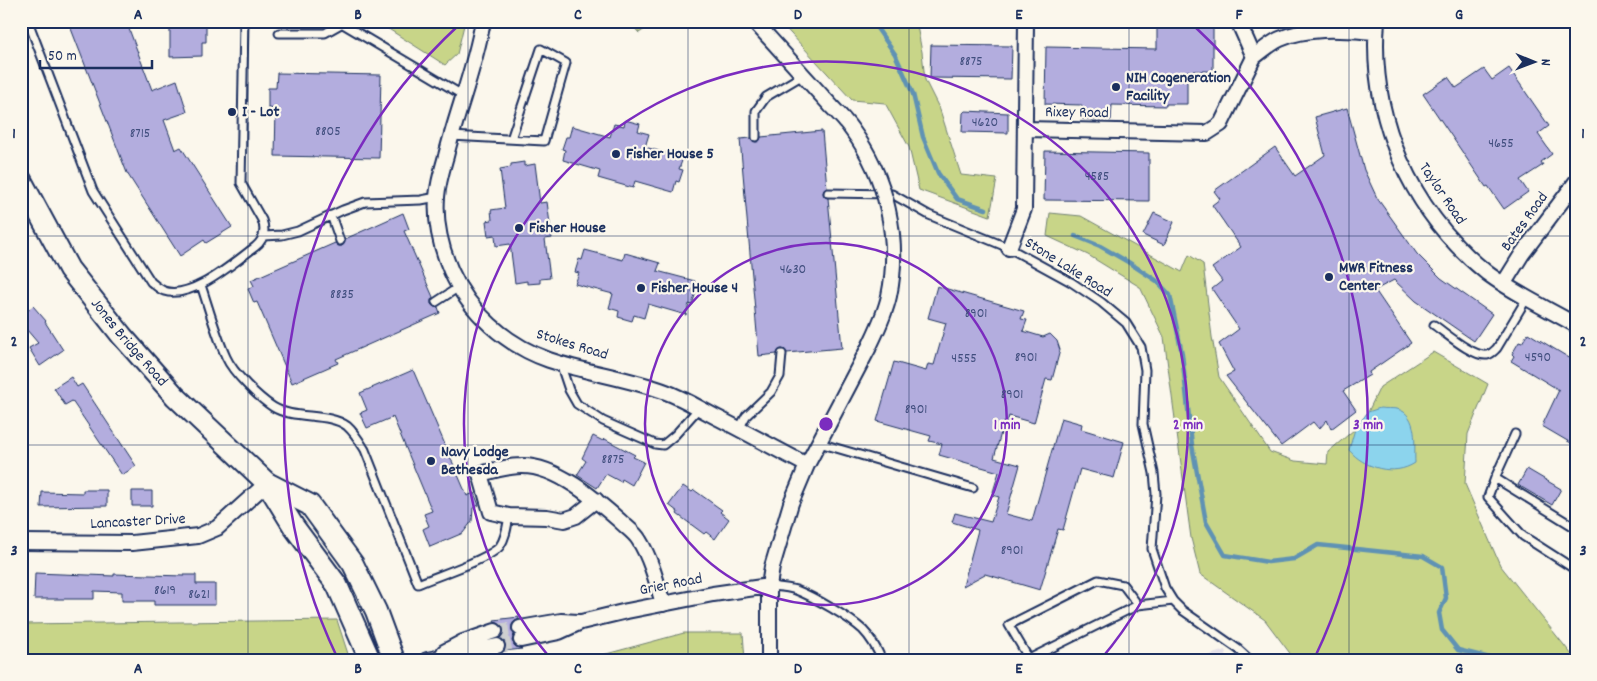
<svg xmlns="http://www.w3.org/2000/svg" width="1597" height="681" font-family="Dekko,sans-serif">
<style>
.built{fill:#e5e1e8}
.green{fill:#c8d588;stroke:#728273}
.water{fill:#8cd4ed;stroke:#5f92b4}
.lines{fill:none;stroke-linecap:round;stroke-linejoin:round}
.stream{stroke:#5f92b4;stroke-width:4.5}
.building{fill:#b3adde;stroke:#1b2f5e}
.street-tunnel{stroke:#cecfd0;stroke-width:14;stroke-dasharray:14 7;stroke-linecap:butt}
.lane-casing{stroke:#1b2f5e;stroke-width:11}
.street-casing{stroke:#1b2f5e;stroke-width:18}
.secondary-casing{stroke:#1b2f5e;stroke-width:24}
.lane{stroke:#fbf7ec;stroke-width:7}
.street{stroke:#fbf7ec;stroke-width:14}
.secondary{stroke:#fbf7ec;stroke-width:20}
.street-bridge-casing{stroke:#1b2f5e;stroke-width:18;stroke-linecap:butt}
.street-bridge{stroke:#fbf7ec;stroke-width:14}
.grid{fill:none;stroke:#1b2f5e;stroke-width:1;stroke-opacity:0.55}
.ring{fill:none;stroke:#7b2cbf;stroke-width:2.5}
.poi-dot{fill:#1b2f5e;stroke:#fbf7ec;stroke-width:2}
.labels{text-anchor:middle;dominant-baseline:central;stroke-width:4.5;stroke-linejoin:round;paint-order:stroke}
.number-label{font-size:14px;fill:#414e7e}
.poi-label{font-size:16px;font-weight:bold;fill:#1b2f5e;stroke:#fbf7ec;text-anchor:start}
.street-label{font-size:16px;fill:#1b2f5e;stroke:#fbf7ec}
.centre{fill:#7b2cbf;stroke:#fbf7ec;stroke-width:2.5}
.ring-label{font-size:15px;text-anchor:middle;font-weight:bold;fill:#7b2cbf;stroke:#fbf7ec;stroke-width:4.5;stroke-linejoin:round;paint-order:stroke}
.neatline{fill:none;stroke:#1b2f5e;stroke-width:2}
.grid-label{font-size:16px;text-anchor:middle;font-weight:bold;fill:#1b2f5e}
</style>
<rect width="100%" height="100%" fill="#fbf7ec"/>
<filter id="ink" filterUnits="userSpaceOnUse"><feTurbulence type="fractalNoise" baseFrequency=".02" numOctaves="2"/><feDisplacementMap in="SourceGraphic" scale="10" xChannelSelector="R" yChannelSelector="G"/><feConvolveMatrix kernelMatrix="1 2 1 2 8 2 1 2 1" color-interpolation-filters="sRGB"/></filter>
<g filter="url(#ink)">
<path class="built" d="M1225,650L1228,660H1195Z"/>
<path class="green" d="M376,21H465L457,54L445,65Z
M617,21H657L639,33L633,26Z
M779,21H916L922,52L925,80L940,110L961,175L997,179L990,216L919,190L909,147L885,103L852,100Z
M1050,213L1081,216L1182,272L1189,255L1203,264L1212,337L1219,377L1270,452L1295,461L1327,464L1328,452L1355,429L1368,412L1380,387L1433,352L1488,384L1468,434L1465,484L1500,565L1576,660H1295L1265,620L1200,574L1191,538L1164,337L1140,287L1088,255L1047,236Z
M337,620L350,660H21V624Z
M684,633H743L745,660H584Z"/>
<path class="water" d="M1380,408C1385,409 1392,408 1397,409C1419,414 1414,446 1415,463C1394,477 1364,468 1349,450L1355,429L1368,412Z"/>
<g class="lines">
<path class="stream" d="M872,21L895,54L913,94L923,137L938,173L957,199L986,209
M1075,236L1100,246L1128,262L1157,281L1170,295L1182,354L1192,445L1206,522L1225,555L1268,562L1294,559L1318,545L1423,556L1442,567L1446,598L1439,613L1442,630L1458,650L1498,660"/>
</g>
<path class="building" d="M68,21H126L152,90L177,80L187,112L164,120L175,150L181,147L232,227L206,243L204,240L180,256L127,173Z
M170,21H206V42H202V56L170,57Z
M1157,23L1213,24V71H1187V104H1166V106L1112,105L1111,120L1082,119V105L1045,104L1046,47L1157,49Z
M931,45L1012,46L1011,79L930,78Z
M1509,68L1549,126L1538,134L1552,154L1541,162L1543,165L1520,180L1528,192L1504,209L1488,186L1486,187L1423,94L1448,77L1456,88L1484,69L1492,80Z
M277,73L381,75L379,158L275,156L276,109L268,108V88H276Z
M1347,108L1364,170L1377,198L1417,254L1441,278L1492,314L1474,341L1416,301L1394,280L1375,290L1411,343L1369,372L1370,375L1343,391L1356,410L1331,429L1327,420L1319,429L1313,422L1281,446L1226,376L1234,372L1219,344L1239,329L1212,289L1222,281L1212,268L1241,247L1212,205L1220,199L1214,191L1275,147L1295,176L1325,155L1315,117Z
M965,111L1008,113V133L962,132L963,113Z
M625,120L640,124L638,131L649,134L645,147L683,158L679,169L683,170L679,182L676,181L673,192L635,181L633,188L598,178L600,171L563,160L565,150L562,149L566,137H569L572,126L610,137L614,124L624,126Z
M822,131L827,188L824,190L823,193L825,197L828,198L842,348L787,353L785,350L782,349L778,351L777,354L759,356L740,139L751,138L753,141L756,142L760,140L761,137Z
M1045,151L1149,153V201L1044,200Z
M524,162V166L535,164L540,203L547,202L552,238L545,239L550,278L540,279V283L527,284V281L515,283L510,244L496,246L495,235L488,236L486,221L492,220L491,210L505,208L500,169L511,167V164Z
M403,213L409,229L404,231L433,297L431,300V304L434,307H438L440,313L336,359L338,363L292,383L257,302L254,303L248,289L254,286L251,280L335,243L339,246H342L345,242V239Z
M1154,213L1174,222L1164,245L1143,235Z
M585,250L623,260L625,253L660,263L657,271L695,281L692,292H696L692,305L689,304L686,315L648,304L644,318L634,315L632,321L618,317L619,311L609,308L613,294L575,284L579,273L575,272L579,259L582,260Z
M937,286L1024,311L1021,319L1027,320L1023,331L1043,337L1050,334L1057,341L1060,350L1052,380L1046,379L1034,423L1009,416L1007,423L1004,422L994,458L1020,465L1006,514L1032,521L1061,418L1082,424L1081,429L1124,442L1114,478L1080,469L1063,530L1058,529L1040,590L985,574L963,586L978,530L952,522L955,513L991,522L999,497L992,495L999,472L939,455L942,444L929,441L931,436L877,421L894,362L926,371L928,364L934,365L946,323L928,318Z
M33,306L46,321L45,322L63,350L40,366L29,348L38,343L21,323V317Z
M1528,333L1576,362V446L1542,426L1559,390L1511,361L1514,356L1512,354L1519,342L1522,343Z
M413,370L467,496L474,493L479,505L473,508L472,521L463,533L430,547L423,529L429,526L424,514L432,511L393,417L367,428L360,413L367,410L360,393Z
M71,377L77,387L82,384L136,466L122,475L72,401L65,405L54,388Z
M593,436L603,441L605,439L616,445L635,455L633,457L644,462L632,485L622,479L621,482L606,474L597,488L577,475L586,461L582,458Z
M1527,469L1561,489L1552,505L1518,485Z
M683,486L692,492L694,490L722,510L720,512L729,519L715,539L706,532L704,534L677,514L678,512L669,505Z
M83,490H107V506L41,507L42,492L83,493Z
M132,491H152V506H132Z
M35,573L114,576V574L184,576V575H196V584H215V605H154V601H122V592L94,591V599H34Z
M519,617V619L515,621L512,625V630L514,634L512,641L515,646L522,649L504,651L505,644L500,638L503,633V629L500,624L495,622L494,620Z"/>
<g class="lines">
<path class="street-tunnel" d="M495,631L520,628
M497,646L521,640"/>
<defs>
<path id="lane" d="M28,21L93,191L151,282C155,285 159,289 164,291C192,300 233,263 255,247C264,240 266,231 262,220L241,183L244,21
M338,21L464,96
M279,33H325L341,24
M451,136L544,141L566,63L541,49L511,139
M756,137V111L766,97L803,75
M828,193L892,194L929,215L1009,248L1071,282L1101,302L1126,323L1141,347L1145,370L1143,424L1154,473L1156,494L1152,549L1165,588L1173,601L1182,610L1238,649L1250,660
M331,215L340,241
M264,236L282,235L298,231L343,210L365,202L421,200L437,197
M201,285C209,309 216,335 226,357C233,373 259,398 273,407C294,420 328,412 347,426C355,433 360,442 365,450L418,584C436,576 490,559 500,546C506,537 507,527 509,516
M436,302L459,287
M1434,325C1447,334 1473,357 1487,355C1492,354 1494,351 1497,348L1527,298
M560,363L569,390L577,404L603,421L655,444L663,445L675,435L699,408
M739,429L746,416L771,392L780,376L782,354
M1515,434L1495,478L1576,528
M819,443L973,488
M1495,478L1488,497L1523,536L1576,570
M1098,580L1123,585L1138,605L1029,659L1009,625Z
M769,586C778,587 787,587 796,590C814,597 849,617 863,630C871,638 877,649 882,660
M1138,605L1173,601"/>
<path id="street" d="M483,21C475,68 457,111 446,156C442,170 438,183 437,197C435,222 441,248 451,271C469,312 506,345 549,360C587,373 628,378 666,392C685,399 702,410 720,419C749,434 778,450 807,465
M754,21L832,107
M1377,21C1369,118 1411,212 1487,273C1512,292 1548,309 1576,325
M1254,57C1262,51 1271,43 1280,39C1310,26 1345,30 1376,32
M1026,129L1207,133L1221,124L1254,57L1238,21
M1009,248L1024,209L1026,21
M1504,283L1522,254L1576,182
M596,500L576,516L564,520L547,517L509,516L491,512L480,474C493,471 507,466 521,466C556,465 595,499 620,521C626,527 635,533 639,540C651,559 657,583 663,604
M21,542L132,543L198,536L217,528L267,483
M520,628L561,621L578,622
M521,640L559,632L581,622L627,611L713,594L769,586
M444,652L463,642L495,631
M427,660L497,646
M769,660V586L772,567L791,503L807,465L868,349"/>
<g id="secondary">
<path id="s1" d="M21,180L69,269L122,336L175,396L267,483L310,505L353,564L376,611L394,660"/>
<path d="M267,483L294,527L337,585L370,660"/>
</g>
</defs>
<use href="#lane" class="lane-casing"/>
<use href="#street" class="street-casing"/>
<use href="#secondary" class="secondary-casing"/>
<use href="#lane" class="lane"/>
<use href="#street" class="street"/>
<use href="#secondary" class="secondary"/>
<defs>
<path id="street-bridge" d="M832,107C839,114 846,121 852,130C886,176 901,239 889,296C885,315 876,332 868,349"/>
</defs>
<use href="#street-bridge" class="street-bridge-casing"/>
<use href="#street-bridge" class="street-bridge"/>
</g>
</g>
<path class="grid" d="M248,21V660M468,21V660M688,21V660M909,21V660M1129,21V660M1349,21V660M21,236H1576M21,445H1576"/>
<g class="ring">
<circle cx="826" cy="424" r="181"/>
<path d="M551 659A362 362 0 1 1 1101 659"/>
<path d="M337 657A542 542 0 0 1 460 24M1192 24A542 542 0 0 1 1315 657"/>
</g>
<g class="poi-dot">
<circle cx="1116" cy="87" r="5"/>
<circle cx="232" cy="112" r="5"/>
<circle cx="616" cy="154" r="5"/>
<circle cx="519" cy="228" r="5"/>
<circle cx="1329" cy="277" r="5"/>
<circle cx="641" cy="288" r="5"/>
<circle cx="431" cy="461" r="5"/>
</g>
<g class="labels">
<g class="number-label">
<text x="971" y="62">8875</text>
<text x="985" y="123">4620</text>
<text x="328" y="132">8805</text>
<text x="140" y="134">8715</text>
<text x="1501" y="144">4655</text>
<text x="1097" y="177">4585</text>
<text x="793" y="270">4630</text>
<text x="342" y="295">8835</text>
<text x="976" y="314">8901</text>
<text x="1026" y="358">8901</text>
<text x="1538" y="358">4590</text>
<text x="964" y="359">4555</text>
<text x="1012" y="395">8901</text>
<text x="916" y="410">8901</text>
<text x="613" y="460">8875</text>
<text x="1012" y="551">8901</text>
<text x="165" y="591">8619</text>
<text x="199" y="595">8621</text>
</g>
<g class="poi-label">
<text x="1126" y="78">NIH Cogeneration<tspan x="1126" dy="18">Facility</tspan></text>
<text x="242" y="112">I - Lot</text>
<text x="626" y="154">Fisher House 5</text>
<text x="529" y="228">Fisher House</text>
<text x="1339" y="268">MWR Fitness<tspan x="1339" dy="18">Center</tspan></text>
<text x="651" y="288">Fisher House 4</text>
<text x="441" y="452">Navy Lodge<tspan x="441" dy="18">Bethesda</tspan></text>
</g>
<g class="street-label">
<text transform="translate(1077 113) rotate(1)">Rixey Road</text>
<text transform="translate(1442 194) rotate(56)">Taylor Road</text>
<text transform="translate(1525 222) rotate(-54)">Bates Road</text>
<text transform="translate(1068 268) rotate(32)">Stone Lake Road</text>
<text stroke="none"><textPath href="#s1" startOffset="196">Jones Bridge Road</textPath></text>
<text transform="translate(572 345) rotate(17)">Stokes Road</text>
<text transform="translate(138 522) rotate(-3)">Lancaster Drive</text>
<text transform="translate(671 585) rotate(-11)">Grier Road</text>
</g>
</g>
<circle cx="826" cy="424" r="8" class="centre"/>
<g class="ring-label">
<text x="1007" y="429">1 min</text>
<text x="1188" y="429">2 min</text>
<text x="1368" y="429">3 min</text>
</g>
<rect width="1597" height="681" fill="none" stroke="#fbf7ec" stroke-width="55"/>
<g transform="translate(1534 62) rotate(91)" stroke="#fbf7ec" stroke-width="4" paint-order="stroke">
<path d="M0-4L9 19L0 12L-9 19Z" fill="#1b2f5e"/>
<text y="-8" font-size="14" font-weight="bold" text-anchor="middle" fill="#1b2f5e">N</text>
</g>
<path d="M40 60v8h112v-8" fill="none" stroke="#1b2f5e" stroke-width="2.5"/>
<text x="48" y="60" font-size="15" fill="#1b2f5e" stroke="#fbf7ec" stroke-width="4" paint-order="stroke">50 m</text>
<rect x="28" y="28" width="1542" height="626" class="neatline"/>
<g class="grid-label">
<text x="138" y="19">A</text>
<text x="358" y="19">B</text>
<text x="578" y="19">C</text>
<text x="798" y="19">D</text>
<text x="1019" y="19">E</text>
<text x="1239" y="19">F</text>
<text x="1459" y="19">G</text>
<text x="14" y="138">1</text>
<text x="1583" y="138">1</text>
<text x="14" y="346">2</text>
<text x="1583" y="346">2</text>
<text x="14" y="555">3</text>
<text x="1583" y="555">3</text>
<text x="138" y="673">A</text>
<text x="358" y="673">B</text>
<text x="578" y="673">C</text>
<text x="798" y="673">D</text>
<text x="1019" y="673">E</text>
<text x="1239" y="673">F</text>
<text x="1459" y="673">G</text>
</g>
</svg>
